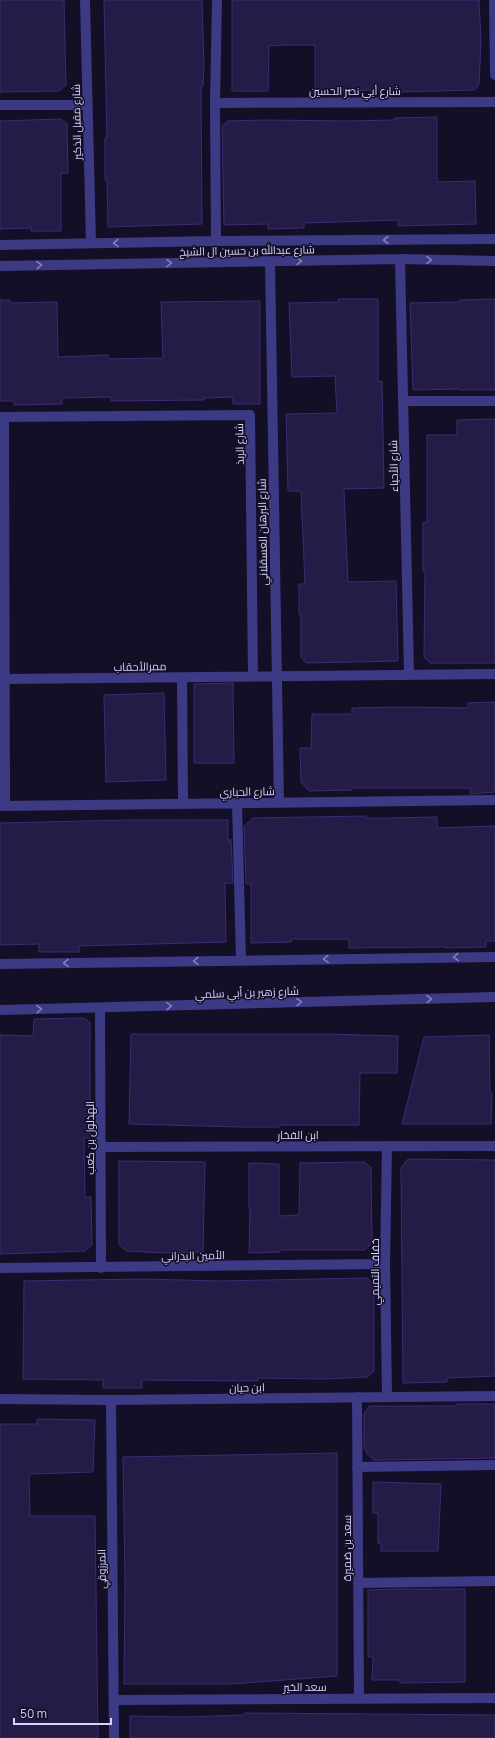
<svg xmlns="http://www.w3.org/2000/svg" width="495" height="1738" font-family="Manrope,Cairo,sans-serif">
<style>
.building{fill:#241b47;stroke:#3b2d73}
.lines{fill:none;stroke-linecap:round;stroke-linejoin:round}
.minor{stroke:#3d3a85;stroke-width:10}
.oneway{stroke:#837fbc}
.labels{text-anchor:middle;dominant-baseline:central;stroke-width:3;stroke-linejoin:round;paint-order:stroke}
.street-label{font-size:11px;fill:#d9d4ff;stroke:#130f26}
</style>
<rect width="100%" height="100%" fill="#130f26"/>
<path class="building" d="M0,0H64L66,85L59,91L0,92Z
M104,0H202L204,66L203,86L201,87L202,224L108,227L107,180H105V138H107Z
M232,0H479L481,42L479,84L475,90L399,92V89L315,92V45H283L269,46L268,91H232Z
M437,117V182L475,181L476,224L398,226V220L304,223V228L268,229V224L224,225L222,126L228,121L265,120L349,121L394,120V118Z
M61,119L67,124L68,173H61V231H31V228L0,229V121Z
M338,299H378V382L382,381L384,488L344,489L348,582L396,581L398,661L306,663L301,657V614H299V584H305L301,491H288L286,414L337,413L335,376L292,377L289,303L338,302Z
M495,299V390H460V389L413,390L410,303L460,302V300Z
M0,300H10V303L57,302L58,357L108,355V359L163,358L161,302L260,301V404H233V397L204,398V400L111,401V397L62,398V404L14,405V401H0Z
M495,419V663H430L424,657L425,571H423V522H427V435H457V420Z
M233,683L234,763H194V684Z
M164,693L166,780L106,782L104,695Z
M495,702V792L470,794V788H352V790L309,791L301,782L300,748H311L312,714H352V708L399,707L468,708V703Z
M366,816V818H390L437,817V828L495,826V941H486V947L445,948V947L349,948V939H292L291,942L251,943V884H246L244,826L253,818Z
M128,820H228V842L231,839L233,883H225L226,942L79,946V952H39V944L0,945V823Z
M83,1018L90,1022V1138H84L85,1197H91L92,1245L85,1251L0,1254V1035L33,1036L34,1019Z
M131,1034H325L398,1036L397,1073H360L359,1125H280V1127H241L129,1124Z
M489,1035L490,1093H492L491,1124H402L424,1037Z
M408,1159L495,1160V1376L447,1378V1382L403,1383L401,1168Z
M119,1161L205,1162L203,1252L164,1253L126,1251L119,1244Z
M364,1162L371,1167L372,1243L365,1250H280V1252L249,1253L250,1209H249V1163L279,1164V1216L299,1215L300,1163Z
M367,1278L374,1284V1371L367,1377L324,1379L258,1378V1381L142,1380V1388H103V1380L23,1379L24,1281L143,1279L219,1281Z
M457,1404H495V1458L374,1460L367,1454L364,1446V1413L370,1406H457Z
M37,1419L95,1420L93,1472L30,1474L29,1477L30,1516H95L98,1738H0V1424H37Z
M337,1453V1676L232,1684H124L125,1581L123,1457Z
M373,1482L441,1484L438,1551H381V1543H378V1513H373Z
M400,1589H465V1682L400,1683V1680H372L373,1657H368V1590Z
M245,1713L495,1715V1738H130V1716L188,1717L244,1715Z"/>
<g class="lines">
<path class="minor" d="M85,0L91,243
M494,0L495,75
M215,103L495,102
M0,105H88
M216,241L215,103L217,0
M0,245L216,241L495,239
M400,259L409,673
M270,261L279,803
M0,266L400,259L495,261
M404,401H495
M0,417L250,415L253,676
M4,417L5,806
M182,677L183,804
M5,679L495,674
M237,803L241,960
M0,806L495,800
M0,964L495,957
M100,1008L101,1268
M0,1010L495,997
M387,1146L385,1264L387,1397
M101,1147L495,1146
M0,1268L385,1264
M357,1397L359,1698
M0,1399L111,1400L495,1396
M111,1400L114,1738
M357,1467L495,1465
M358,1583L495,1581
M115,1700L495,1698"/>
</g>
<defs><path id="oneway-chevron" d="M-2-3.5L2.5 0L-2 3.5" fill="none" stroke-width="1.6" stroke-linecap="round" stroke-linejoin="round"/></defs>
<g class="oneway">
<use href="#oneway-chevron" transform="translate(386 240) rotate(180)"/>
<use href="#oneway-chevron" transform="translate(116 243) rotate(179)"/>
<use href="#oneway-chevron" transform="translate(429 260) rotate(1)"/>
<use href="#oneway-chevron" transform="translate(299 261) rotate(-1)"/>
<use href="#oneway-chevron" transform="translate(169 263) rotate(-1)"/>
<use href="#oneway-chevron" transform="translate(39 265) rotate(-1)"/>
<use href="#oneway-chevron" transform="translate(456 957) rotate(179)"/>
<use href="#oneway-chevron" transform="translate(326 959) rotate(179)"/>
<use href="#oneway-chevron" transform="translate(196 961) rotate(179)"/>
<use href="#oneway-chevron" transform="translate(66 963) rotate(179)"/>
<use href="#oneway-chevron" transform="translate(429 999) rotate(-2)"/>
<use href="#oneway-chevron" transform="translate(299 1002) rotate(-2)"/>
<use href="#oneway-chevron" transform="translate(169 1006) rotate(-2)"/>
<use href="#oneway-chevron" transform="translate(39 1009) rotate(-1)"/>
</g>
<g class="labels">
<g class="street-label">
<text x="355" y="90">شارع أبي نصر الحسين</text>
<text transform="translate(76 122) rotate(-91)">شارع مقبل الذكير</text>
<text transform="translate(247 250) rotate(-1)">شارع عبدالله بن حسين ال الشيخ</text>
<text transform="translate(239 444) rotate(-91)">شارع الربذ</text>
<text transform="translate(393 466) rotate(-91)">شارع الأحياء</text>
<text transform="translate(262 532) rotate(-91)">شارع البرهان العسقلاني</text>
<text transform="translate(140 666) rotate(-1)">ممرالأحقاب</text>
<text transform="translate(247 791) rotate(-1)">شارع الحباري</text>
<text transform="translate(247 992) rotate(-2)">شارع زهير بن أبي سلمي</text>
<text x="298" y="1134">ابن الفخار</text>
<text transform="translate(89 1138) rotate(-90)">الهذلول بن كعب</text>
<text transform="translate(193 1255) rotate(-1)">الأمين البدراني</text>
<text transform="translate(374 1272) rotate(-90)">خفاف التميمي</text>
<text transform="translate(247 1387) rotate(-1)">ابن حيان</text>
<text transform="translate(346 1548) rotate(-90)">سعد بن ضميرة</text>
<text transform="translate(101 1569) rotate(-91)">المرزوقي</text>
<text x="305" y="1686">سعد الخير</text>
</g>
</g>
<path d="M14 1718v6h97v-6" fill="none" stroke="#d9d4ff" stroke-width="2"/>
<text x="20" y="1718" font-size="12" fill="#d9d4ff" stroke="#130f26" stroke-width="3" paint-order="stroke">50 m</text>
</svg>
